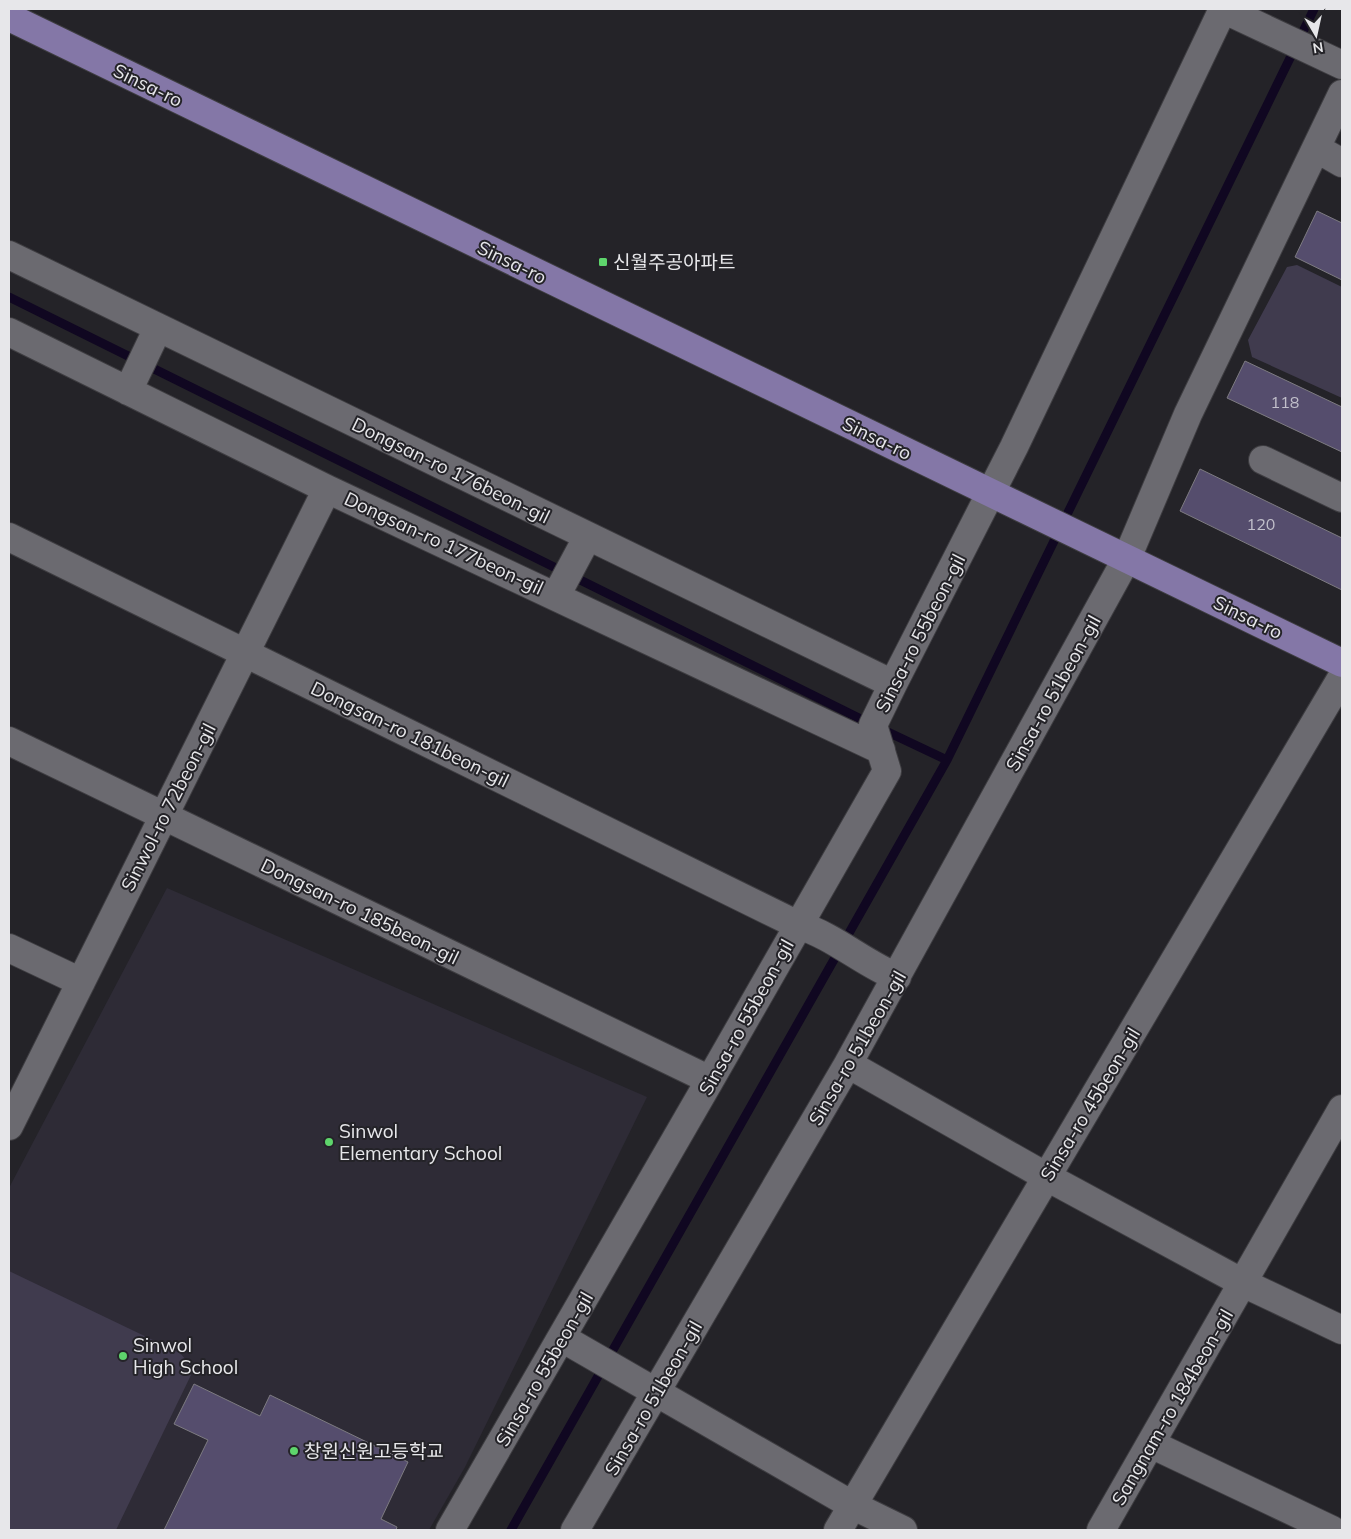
<svg xmlns="http://www.w3.org/2000/svg" width="1351" height="1539" font-family="Mulish,'Noto Sans KR',sans-serif">
<style>
.built{fill:#2e2b36}
.green{fill:#403b4e}
.lines{fill:none;stroke-linecap:round;stroke-linejoin:round}
.stream{stroke:#100721;stroke-width:9}
.building{fill:#554d6d;stroke:#7d7b81}
.minor-casing{stroke:#3e3d41;stroke-width:30}
.major-casing{stroke:#3e3d41;stroke-width:30}
.minor{stroke:#6b6a70;stroke-width:28}
.major{stroke:#8477a7;stroke-width:28}
.poi-dot{fill:#5ed56c;stroke:#242328;stroke-width:2}
.labels{text-anchor:middle;dominant-baseline:central;stroke-width:4;stroke-linejoin:round;paint-order:stroke}
.number-label{font-size:16px;fill:#c2c0cb}
.street-label{font-size:19px;fill:#e7e7ea;stroke:#242328}
.poi-label{font-size:19px;fill:#e7e7ea;stroke:#242328;text-anchor:start}
</style>
<rect width="100%" height="100%" fill="#242328"/>
<path class="built" d="M167,888L647,1097L465,1467L429,1530H9V1188Z"/>
<path class="green" d="M1297,265L1342,287V398L1252,357L1248,340L1287,267Z
M9,1271L180,1353L191,1366V1375L116,1530H9Z"/>
<g class="lines">
<path class="stream" d="M9,297L873,725L947,760
M511,1530L947,760L1314,9"/>
</g>
<path class="building" d="M1317,211L1342,223V280L1295,257Z
M1245,361L1342,407V452L1227,398Z
M1200,469L1342,538V590L1180,511Z
M194,1384L260,1416L270,1395L408,1462L381,1519L397,1527L396,1530H164L208,1440L174,1424Z"/>
<g class="lines">
<defs>
<path id="minor" d="M1316,148L1342,163
M9,255L893,684
M9,332L327,489L881,750
M128,391L158,328
M1263,460L1342,498
M9,537L798,925C834,936 863,963 897,977
M556,596L588,536
M9,741L710,1080
M9,948L81,982
M848,1064L1047,1177L1243,1283L1342,1330
M9,1126L327,489
M562,1338L852,1505L903,1530
M1151,1444L1332,1530
M450,1530L710,1080L887,771L873,725L893,684L1014,447L1223,9L1342,65
M575,1530L848,1064L1127,558L1188,414L1342,94
M838,1530L1342,677
M1101,1530L1342,1109"/>
<path id="major" d="M9,17L1342,663"/>
</defs>
<use href="#minor" class="minor-casing"/>
<use href="#major" class="major-casing"/>
<use href="#minor" class="minor"/>
<use href="#major" class="major"/>
</g>
<g class="poi-dot">
<rect x="598" y="257" width="10" height="10" rx="2.5"/>
<circle cx="329" cy="1142" r="5"/>
<circle cx="123" cy="1356" r="5"/>
<circle cx="294" cy="1451" r="5"/>
</g>
<g class="labels">
<g class="number-label">
<text x="1285" y="402">118</text>
<text x="1261" y="524">120</text>
</g>
<g class="street-label">
<text transform="translate(148 85) rotate(26)">Sinsa-ro</text>
<text transform="translate(512 262) rotate(26)">Sinsa-ro</text>
<text transform="translate(877 438) rotate(26)">Sinsa-ro</text>
<text transform="translate(451 470) rotate(26)">Dongsan-ro 176beon-gil</text>
<text transform="translate(444 543) rotate(25)">Dongsan-ro 177beon-gil</text>
<text transform="translate(1248 617) rotate(26)">Sinsa-ro</text>
<text transform="translate(920 633) rotate(-63)">Sinsa-ro 55beon-gil</text>
<text transform="translate(1053 693) rotate(-61)">Sinsa-ro 51beon-gil</text>
<text transform="translate(410 734) rotate(26)">Dongsan-ro 181beon-gil</text>
<text transform="translate(168 807) rotate(-63)">Sinwol-ro 72beon-gil</text>
<text transform="translate(360 911) rotate(26)">Dongsan-ro 185beon-gil</text>
<text transform="translate(746 1017) rotate(-61)">Sinsa-ro 55beon-gil</text>
<text transform="translate(857 1048) rotate(-60)">Sinsa-ro 51beon-gil</text>
<text transform="translate(1090 1104) rotate(-59)">Sinsa-ro 45beon-gil</text>
<text transform="translate(544 1369) rotate(-60)">Sinsa-ro 55beon-gil</text>
<text transform="translate(653 1398) rotate(-60)">Sinsa-ro 51beon-gil</text>
<text transform="translate(1172 1407) rotate(-60)">Sangnam-ro 184beon-gil</text>
</g>
<g class="poi-label">
<text x="613" y="262">신월주공아파트</text>
<text x="339" y="1131">Sinwol<tspan x="339" dy="22">Elementary School</tspan></text>
<text x="133" y="1345">Sinwol<tspan x="133" dy="22">High School</tspan></text>
<text x="304" y="1451">창원신원고등학교</text>
</g>
</g>
<rect width="1351" height="1539" fill="none" stroke="#e7e7ea" stroke-width="20"/>
<g transform="translate(1316 35) rotate(171)" stroke="#242328" stroke-width="4" paint-order="stroke">
<path d="M0-4L9 19L0 12L-9 19Z" fill="#e7e7ea"/>
<text y="-8" font-size="14" font-weight="bold" text-anchor="middle" fill="#e7e7ea">N</text>
</g>
</svg>
